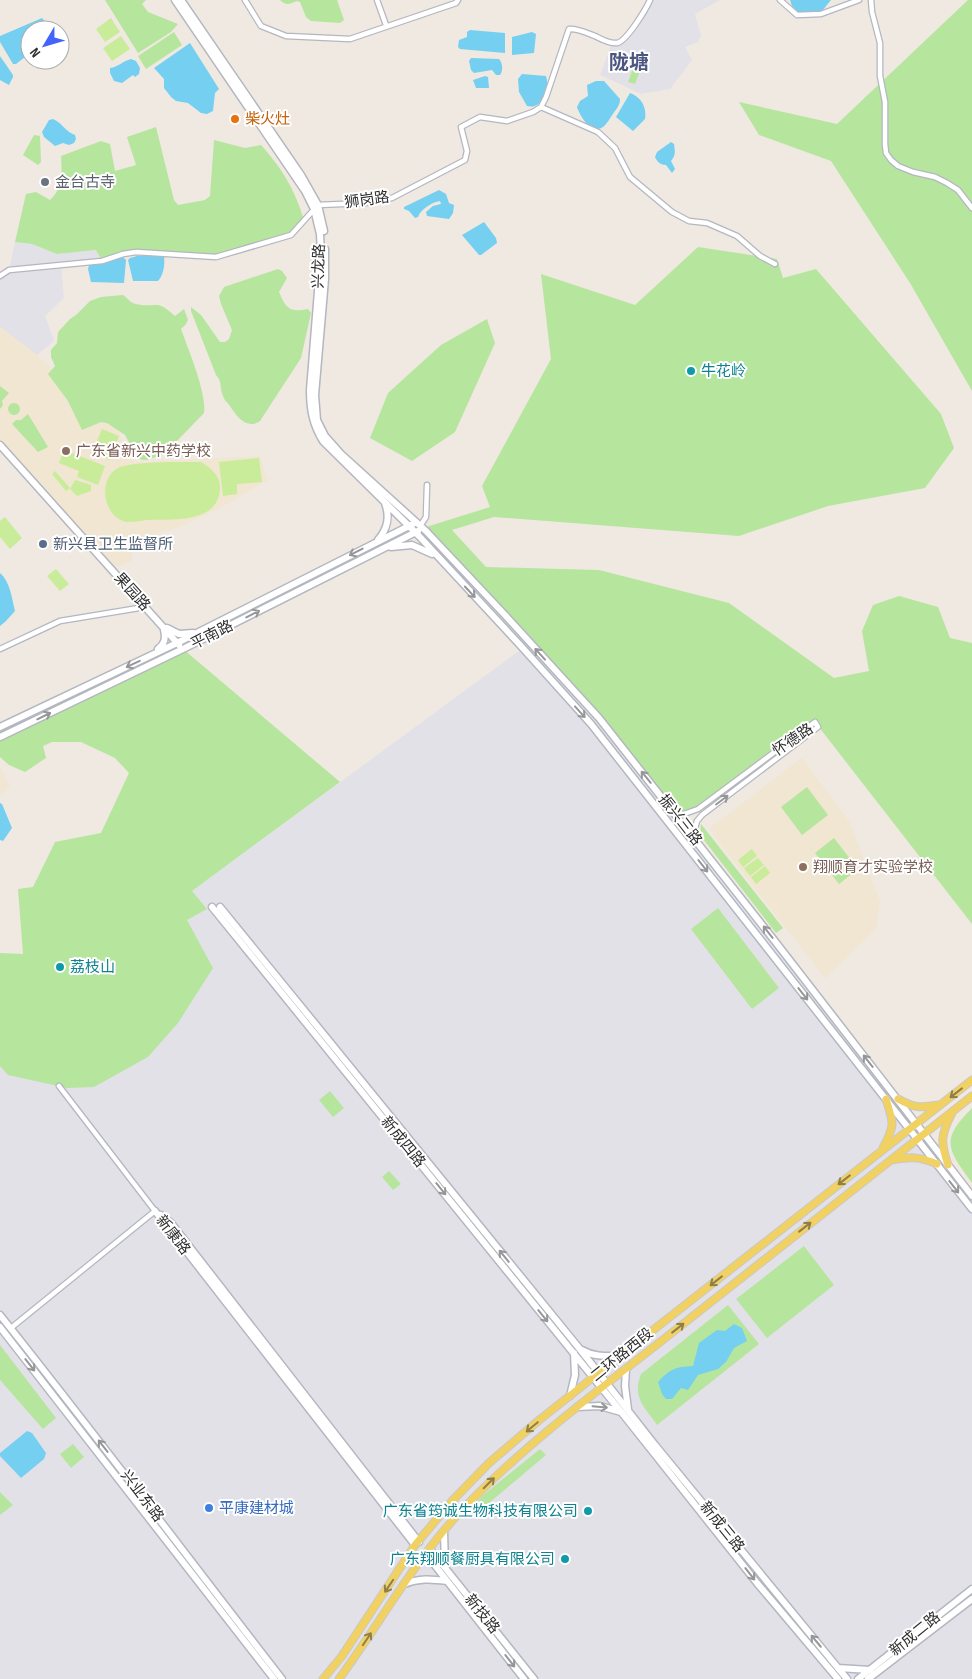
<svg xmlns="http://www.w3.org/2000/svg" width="972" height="1679" font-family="'Sofia Sans Condensed','Noto Sans SC',sans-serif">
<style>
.industrial{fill:#e3e1e8}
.education{fill:#f0e6d1}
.green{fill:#b6e59e}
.pitch{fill:#c9ec9a}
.water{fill:#75cff0}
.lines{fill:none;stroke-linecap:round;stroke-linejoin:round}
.street-casing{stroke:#b4b7c1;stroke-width:7}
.secondary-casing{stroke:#b4b7c1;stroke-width:9}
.primary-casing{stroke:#c9c9c9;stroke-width:9}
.street{stroke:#fff;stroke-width:4.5}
.secondary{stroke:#fff;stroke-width:6}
.primary{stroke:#f2d163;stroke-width:7}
.oneway{stroke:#969696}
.oneway2{stroke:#908048}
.food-dot{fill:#e8710a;stroke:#fff;stroke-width:2}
.worship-dot{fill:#6b7280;stroke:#fff;stroke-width:2}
.culture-dot{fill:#0f9aa8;stroke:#fff;stroke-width:2}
.education-dot{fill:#8d6e63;stroke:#fff;stroke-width:2}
.service-dot{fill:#5c6f8a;stroke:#fff;stroke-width:2}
.shop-dot{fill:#3f7fe0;stroke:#fff;stroke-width:2}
.labels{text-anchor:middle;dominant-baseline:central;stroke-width:4;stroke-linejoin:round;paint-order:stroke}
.food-label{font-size:15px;fill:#c56008;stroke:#fff;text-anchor:start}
.worship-label{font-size:15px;fill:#5b616d;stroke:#fff;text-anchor:start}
.street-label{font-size:15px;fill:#2e2e2e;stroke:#fff}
.culture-label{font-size:15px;fill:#0d838f;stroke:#fff;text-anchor:start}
.education-label{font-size:15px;fill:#785e54;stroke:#fff;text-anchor:start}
.service-label{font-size:15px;fill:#4e5e75;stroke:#fff;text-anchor:start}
.shop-label{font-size:15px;fill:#366cbe;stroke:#fff;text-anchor:start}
.district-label{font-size:20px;font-weight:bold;fill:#4d5680;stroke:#fff}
</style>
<rect width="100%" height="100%" fill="#efe9e1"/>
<path class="industrial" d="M646,0H720L695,14L701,35L698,42L685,47L692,60L670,89L641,94L600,75L612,43L620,42L649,2Z
M15,242L32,244L57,254L96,250L102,261L61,265L64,298L45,316L54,341L37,355L0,327V276L9,270Z
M532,644L592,712L972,1198V1679H0V1066L8,1075L192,891L516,653Z"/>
<path class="education" d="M0,327L37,355L116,427L134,462L260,456L268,480L220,508L177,528L132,541V561L111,569L0,445Z
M802,758L849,821L880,901L876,929L825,978L711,832V827Z
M0,766L10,787L0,796Z"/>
<path class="green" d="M105,0H146L142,4L148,12L178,24L171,32L138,53Z
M280,0H337L344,20L340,23L311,21L306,17L300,2L297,1C290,4 286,6 280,0Z
M968,0H972V391L910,283L831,161L759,135L739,102L837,124Z
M174,32L182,45L146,69L138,56Z
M633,68L640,71L635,84L628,82Z
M156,127L174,200L178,205L205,200L210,196L214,140L245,148L261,145C283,170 294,188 304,220L291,235L216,257L136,252L102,261L96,250L57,254L32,244L15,242L26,194L36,192L50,200C63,189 62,171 61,156L101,141L110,144L115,171L136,165L127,137Z
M34,135L40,136L41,162L38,165L23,155Z
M698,247L777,259L783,278L816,269L941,414L954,448L925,488L828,506L739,536L494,517L452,530L486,567L599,570L729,603L834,678L869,671L862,631L873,605L899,596L938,607L950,638L972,643V924L815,722L694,811L674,813L592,712L423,528L490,507L482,486L551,359L541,274L635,305Z
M278,269L282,271L287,278L279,292C286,308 289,313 308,309L311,313L301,358L260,421C247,430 237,417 230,406C228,403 224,400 223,396C219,387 223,383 216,375L191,311V307L201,315L220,342H225L229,339L232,330L221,304L219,296L224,287Z
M123,295C128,298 130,303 136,304C143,306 149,305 155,305C163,304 170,312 175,316L184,309L188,320L186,324L181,329C188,349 207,393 204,413L174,444V451L147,460H142L137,457L125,435L107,423L101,422L82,430L68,401L48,374L55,366L51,357V350L57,343L58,332L70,319L76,315L90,301L101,297Z
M487,319L495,343L455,432L412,461L370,438L388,393L441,345Z
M0,386L9,393L2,401L3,405L0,409Z
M8 409a6 6 0 1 1 12 0a6 6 0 1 1-12 0Z
M28,414L48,447L38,452L12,424L16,420H21Z
M177,643L183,649L340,782L192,891L207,909L187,920L213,968L178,1023L148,1057L94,1087L67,1088L8,1075L0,1066V953L23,954L18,889L33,887L55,842L101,833L129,773L115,758L81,742H52L43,746L46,758L25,772L9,765L0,757V727Z
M807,787L828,815L802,835L781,807Z
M701,824L783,928L776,933L700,835Z
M834,838L858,869L839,884L815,853Z
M718,908L779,988L752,1009L691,929Z
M330,1091L344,1108L333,1117L319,1100Z
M972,1108V1183C947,1149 940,1140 972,1108Z
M389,1171L401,1184L393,1190L382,1177Z
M804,1246L834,1285L767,1338L736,1299Z
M728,1305L759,1344L657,1425C644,1406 632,1398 641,1374Z
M0,1345L56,1418L43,1429L0,1380Z
M73,1444L84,1457L71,1468L60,1454Z
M540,1449L546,1455L476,1514L472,1508L482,1496Z
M0,1492L13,1505L0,1515Z"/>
<path class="pitch" d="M111,18L120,32L105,42L96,29Z
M121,36L130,49L112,61L103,48Z
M102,429L119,436L110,460L92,453Z
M64,450L105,466L98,485L77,477L79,471L59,463Z
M259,458L262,482L237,484V494L223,496L219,462Z
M201,462C211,468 220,475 220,488C219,524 172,519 146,520C140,521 133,522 127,522C103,518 97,479 118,468C131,461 184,462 201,462Z
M55,471L70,488L66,491L52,474Z
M75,480L91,485V491L77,496L70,489Z
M5,517L22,538L10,549L0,537V521Z
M56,569L69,584L60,591L47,576Z
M752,849L757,856L743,867L738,860Z
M758,858L764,865L750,876L744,868Z
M765,866L770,873L756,884L751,877Z"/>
<path class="water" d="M790,0H831L822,11L801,15L792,6Z
M42,18L53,30H30V53L16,64H13L0,42V36Z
M470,30L505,33V53L460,49L458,47L459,40L467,37V32Z
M532,32L536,34L534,53L512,55V37Z
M190,43L219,89L215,93L213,111L207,114L201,113L188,103L176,101L171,97L164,88V79L154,68Z
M0,56L13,75V77L9,85L0,80Z
M471,58L499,59C503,63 503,71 500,75H496L492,70L474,73L471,70L469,61Z
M131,59L136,61L140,68L139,74L135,77L133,75L122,83L114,81L110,73V68C118,67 123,61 131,59Z
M522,74L546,76C550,88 543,110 527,106L519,92L518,79Z
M485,76L488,77L489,88H476L473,80Z
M596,81H604L620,99C620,106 616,109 613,114C610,118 607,124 603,127C591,135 580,116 577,107L580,101L588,96L587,85Z
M630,93C641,97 647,107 645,119L633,131L616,117Z
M53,119C61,122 66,132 75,135L76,139L74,143L69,145L63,143L55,146L44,137L42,132L49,120Z
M671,142L674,144C675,152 676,155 671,161L675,169L672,173L666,165C661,165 657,162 655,157L657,152Z
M439,190L446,194L449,203L454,205L453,213L449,219L427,216L426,212L433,206L441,204L440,201C432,202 421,209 418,217L415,218L409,211L404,209V207Z
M484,222L496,238L497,243L481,255H479L462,235Z
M137,256H164C165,263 164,275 158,281H133L128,260L130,258Z
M123,257L126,260L124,283L91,282L88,269L89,265Z
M0,573C10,581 12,599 15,611L6,621L0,626Z
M0,803L2,804L12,828L3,841L0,840Z
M734,1324L742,1328L747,1341L734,1348L726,1362L718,1369L698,1375L688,1390L681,1388L672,1399H666L662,1394L658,1382C670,1369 675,1367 693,1366L699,1343L717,1330L725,1331Z
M27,1431L32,1433L46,1453L44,1459L21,1478L0,1456V1453Z"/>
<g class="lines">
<defs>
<path id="street" d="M245,0L261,26L286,36L350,39L456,3L458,0
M377,0L386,25
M780,0L797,15L821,14L859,0
M871,0L872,12L880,43V76L885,102V144L886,153L891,160L898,166L913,172L935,177L947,183L958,190L972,208
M541,107L598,132L615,148L630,177L672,212L689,221L707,223L737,236L760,256L775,264
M0,276L9,270L102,261L123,254L136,252L216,257L291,235L318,205L365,203L392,198L465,160L467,151L461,127L480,117L507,121L533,112L541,107L546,97L569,29C578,28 586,33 595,36C601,39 609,44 617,43C627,41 646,9 650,0
M420,526L426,517L427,485
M0,649L60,621L145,607
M674,813L684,814L698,809L815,722L818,727L702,815L697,821L693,836
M11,1328L155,1211L59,1086"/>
<path id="secondary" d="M175,0L305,191L314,209L320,234L321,254L310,390C310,410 313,425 323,441L419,536L520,645L591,724L972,1209
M181,0L301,175L318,205L324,231
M325,249V279L315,395L317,420L325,436L341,454L426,531L504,614L599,718L774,940L972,1196
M0,445L179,645
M378,540C388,528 390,517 385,503
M391,547L412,545L432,554
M167,628L179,634L193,633
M158,649C165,644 166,638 164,630
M0,727L177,643L413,524
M0,737L183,649L418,531
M212,907L622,1413L757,1583L838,1679
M220,907L579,1348L655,1445L847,1679
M155,1211L415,1545
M161,1215L171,1223L419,1542
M0,1315C96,1435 188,1558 282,1679
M0,1327L274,1679
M582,1350C594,1357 606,1356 620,1356
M626,1369L625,1386L628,1409
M570,1396L575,1375L574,1353
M577,1407L600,1406L621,1412
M444,1531L445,1567
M430,1549L534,1679
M426,1554L524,1679
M404,1584C419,1578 431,1579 447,1581
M838,1668L870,1670
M858,1679L972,1589
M868,1679L972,1599"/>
<path id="primary" d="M898,1099C914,1108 920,1108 938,1105
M883,1148C895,1126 894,1123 886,1099
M891,1160C910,1157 919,1156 937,1164
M948,1165C940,1142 941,1134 952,1113
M323,1679L342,1656L415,1545L453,1500L489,1463L538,1421L620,1356L972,1080
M339,1679C380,1623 414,1561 462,1510C523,1446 595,1393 664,1339C766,1258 869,1177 972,1096"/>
</defs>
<use href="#street" class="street-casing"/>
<use href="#secondary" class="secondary-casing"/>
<use href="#primary" class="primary-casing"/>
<use href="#street" class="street"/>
<use href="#secondary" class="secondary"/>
<use href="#primary" class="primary"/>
</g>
<defs><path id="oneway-shaft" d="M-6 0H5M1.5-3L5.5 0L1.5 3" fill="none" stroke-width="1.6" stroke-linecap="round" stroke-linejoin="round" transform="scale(1.25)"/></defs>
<g class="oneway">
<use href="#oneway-shaft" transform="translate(356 552) rotate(153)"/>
<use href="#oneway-shaft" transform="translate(470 592) rotate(47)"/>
<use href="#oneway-shaft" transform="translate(253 614) rotate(-27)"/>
<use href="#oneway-shaft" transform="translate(540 654) rotate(-132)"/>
<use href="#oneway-shaft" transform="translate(133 664) rotate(155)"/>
<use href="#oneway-shaft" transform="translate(580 712) rotate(48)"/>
<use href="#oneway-shaft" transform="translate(44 716) rotate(-26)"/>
<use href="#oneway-shaft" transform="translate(646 777) rotate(-129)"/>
<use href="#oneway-shaft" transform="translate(722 800) rotate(-37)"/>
<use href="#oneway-shaft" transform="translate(703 866) rotate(52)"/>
<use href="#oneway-shaft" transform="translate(768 932) rotate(-128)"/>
<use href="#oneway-shaft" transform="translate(803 994) rotate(52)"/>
<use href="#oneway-shaft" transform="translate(868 1061) rotate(-128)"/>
<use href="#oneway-shaft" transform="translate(954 1187) rotate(52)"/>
<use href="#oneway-shaft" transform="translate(441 1189) rotate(51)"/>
<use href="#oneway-shaft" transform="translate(504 1256) rotate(-129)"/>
<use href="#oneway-shaft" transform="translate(543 1316) rotate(51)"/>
<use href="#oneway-shaft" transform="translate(30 1365) rotate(52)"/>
<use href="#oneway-shaft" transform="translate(600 1407) rotate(5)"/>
<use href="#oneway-shaft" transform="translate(103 1446) rotate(-128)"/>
<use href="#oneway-shaft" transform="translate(750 1574) rotate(52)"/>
<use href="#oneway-shaft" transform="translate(816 1641) rotate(-130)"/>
<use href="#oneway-shaft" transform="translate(510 1661) rotate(52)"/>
</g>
<g class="oneway2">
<use href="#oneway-shaft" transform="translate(956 1093) rotate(142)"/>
<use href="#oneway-shaft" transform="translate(844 1180) rotate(142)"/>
<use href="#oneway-shaft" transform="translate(805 1227) rotate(-38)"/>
<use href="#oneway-shaft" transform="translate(716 1281) rotate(142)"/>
<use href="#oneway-shaft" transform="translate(678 1328) rotate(-38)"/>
<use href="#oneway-shaft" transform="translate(532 1427) rotate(140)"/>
<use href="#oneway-shaft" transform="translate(489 1483) rotate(-45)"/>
<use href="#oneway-shaft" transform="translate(389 1586) rotate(124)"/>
<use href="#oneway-shaft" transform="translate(367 1639) rotate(-56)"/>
</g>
<circle class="food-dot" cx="235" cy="119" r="5"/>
<circle class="worship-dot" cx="45" cy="182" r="5"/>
<g class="culture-dot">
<circle cx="691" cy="371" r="5"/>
<circle cx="60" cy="967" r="5"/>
<circle cx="588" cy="1511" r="5"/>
<circle cx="565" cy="1559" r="5"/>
</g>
<g class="education-dot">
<circle cx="66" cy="451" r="5"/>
<circle cx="803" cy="867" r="5"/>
</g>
<circle class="service-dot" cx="43" cy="544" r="5"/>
<circle class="shop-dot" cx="209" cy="1508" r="5"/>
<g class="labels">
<g class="food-label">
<text x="245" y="119">柴火灶</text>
</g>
<g class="worship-label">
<text x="55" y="182">金台古寺</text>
</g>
<g class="street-label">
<text transform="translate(367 200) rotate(-8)">狮岗路</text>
<text transform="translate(319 266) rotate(-88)">兴龙路</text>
<text transform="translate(132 592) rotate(48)">果园路</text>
<text transform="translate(212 635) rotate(-27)">平南路</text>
<text transform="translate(793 740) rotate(-34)">怀德路</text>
<text transform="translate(680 820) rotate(52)">振兴三路</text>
<text transform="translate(403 1142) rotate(51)">新成四路</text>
<text transform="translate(173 1235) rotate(52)">新康路</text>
<text transform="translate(622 1355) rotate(-39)">二环路西段</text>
<text transform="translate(142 1496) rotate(53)">兴业东路</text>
<text transform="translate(722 1527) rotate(51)">新成三路</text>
<text transform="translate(482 1614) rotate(51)">新技路</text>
<text transform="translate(915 1634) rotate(-39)">新成二路</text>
</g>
<g class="culture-label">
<text x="701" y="371">牛花岭</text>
<text x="70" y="967">荔枝山</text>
<text x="578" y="1511" text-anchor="end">广东省筠诚生物科技有限公司</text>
<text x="555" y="1559" text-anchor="end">广东翔顺餐厨具有限公司</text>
</g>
<g class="education-label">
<text x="76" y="451">广东省新兴中药学校</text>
<text x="813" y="867">翔顺育才实验学校</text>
</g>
<g class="service-label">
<text x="53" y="544">新兴县卫生监督所</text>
</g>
<g class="shop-label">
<text x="219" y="1508">平康建材城</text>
</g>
<g class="district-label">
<text x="629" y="63">陇塘</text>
</g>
</g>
<g transform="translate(45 45) rotate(232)"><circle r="24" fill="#ffffff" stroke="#ababab"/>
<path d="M0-4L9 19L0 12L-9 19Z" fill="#4264fb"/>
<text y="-8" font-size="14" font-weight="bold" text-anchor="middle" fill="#2e2e2e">N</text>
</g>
</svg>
